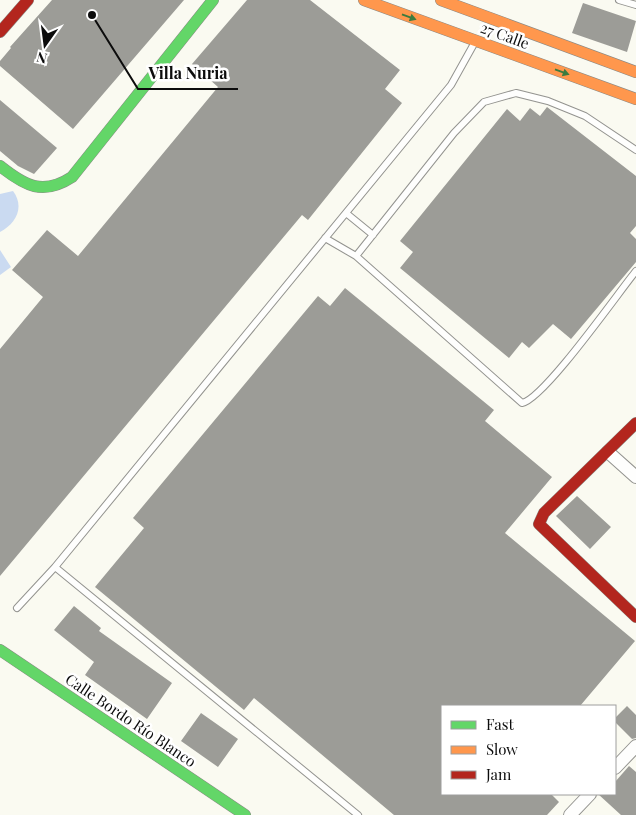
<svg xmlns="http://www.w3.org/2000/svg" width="636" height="815" font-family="'Playfair Display',serif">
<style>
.water{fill:#cadaf1}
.building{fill:#9c9c97}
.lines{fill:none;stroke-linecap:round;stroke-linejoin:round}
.lane-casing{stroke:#93938f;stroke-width:8}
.street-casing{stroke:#93938f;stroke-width:14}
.fast-casing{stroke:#8a8a86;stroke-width:12}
.slow-casing{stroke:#8a8a86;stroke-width:12}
.jam-casing{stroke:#8a8a86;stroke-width:12}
.lane{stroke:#fefefd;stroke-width:6}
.street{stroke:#fefefd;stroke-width:12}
.fast{stroke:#63d668;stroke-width:11}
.slow{stroke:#ff974d;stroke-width:11}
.jam{stroke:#b3261e;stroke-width:11}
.oneway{fill:#3c7b3f}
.labels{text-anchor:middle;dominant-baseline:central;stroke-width:5;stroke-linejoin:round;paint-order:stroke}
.street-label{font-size:15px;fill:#0c0c0c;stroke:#fff}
.leader{fill:none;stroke:#0c0c0c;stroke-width:2}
.callout-dot{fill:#0c0c0c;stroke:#fff;stroke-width:2}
.callout-label{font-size:16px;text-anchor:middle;font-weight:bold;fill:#0c0c0c;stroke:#fff;stroke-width:5;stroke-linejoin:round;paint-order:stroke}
</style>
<rect width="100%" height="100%" fill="#fafaf1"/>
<path class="water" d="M13,191C25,207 16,224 0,232V194Z
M0,250L11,267L0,275Z"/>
<path class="building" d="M52,0H184L73,129L0,66V61L11,48L10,47Z
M247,0H310L400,70L385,89L402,103L308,220L302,215L0,576V349L43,297L12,270L47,230L78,256L218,87L192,64Z
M583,3L636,21L627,52L572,33Z
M0,100L57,148L34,174L18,166L0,151Z
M547,107L636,176V226L630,233L636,239V262L571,339L553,324L529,348L522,342L509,358L400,268L413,252L400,241L507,109L520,121L530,108L540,116Z
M345,288L494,410L485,421L552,477L505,533L635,641L580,706H442V794H551L559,802L547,815H394L254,698L244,710L95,587L144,528L133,518L318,296L330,306Z
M577,496L611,527L590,549L556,516Z
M74,606L101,628L99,631L172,683L147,719L85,675L94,662L54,630Z
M627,706L636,715V738L632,739L615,722V718Z
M201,713L238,739L218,767L181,741Z
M629,766L636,772V815H621L598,794H615V782Z"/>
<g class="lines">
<defs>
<path id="lane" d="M619,0L636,5
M346,213L373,235
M325,238L356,256L522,403C544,399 618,293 636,271
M356,256L454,133L484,102L516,93L548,101L585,116L636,150
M55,567L358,815
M17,608L55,567L451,85L475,42"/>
<path id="street" d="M608,452L636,477
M615,768L636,746
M570,815L590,794"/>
<path id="fast" d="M0,166C25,186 43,196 72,177L213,0
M0,650L245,815"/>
<path id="slow" d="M364,0L636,99
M441,0L636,72"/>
<path id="jam" d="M0,32L28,0
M636,423L544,513L539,524L636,617"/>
</defs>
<use href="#lane" class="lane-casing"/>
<use href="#street" class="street-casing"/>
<use href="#fast" class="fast-casing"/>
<use href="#slow" class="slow-casing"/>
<use href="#jam" class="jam-casing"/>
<use href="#lane" class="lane"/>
<use href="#street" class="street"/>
<use href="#fast" class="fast"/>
<use href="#slow" class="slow"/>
<use href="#jam" class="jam"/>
</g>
<defs><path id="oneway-solid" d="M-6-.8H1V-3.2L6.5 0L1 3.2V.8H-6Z" transform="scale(1.25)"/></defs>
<g class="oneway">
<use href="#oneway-solid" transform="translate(409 17) rotate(20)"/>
<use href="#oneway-solid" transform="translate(562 72) rotate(20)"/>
</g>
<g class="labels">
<g class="street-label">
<text transform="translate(505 35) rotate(20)">27 Calle</text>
<text transform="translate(131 720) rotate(34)">Calle Bordo Río Blanco</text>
</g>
</g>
<path class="leader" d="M92 15L138 89H238"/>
<circle class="callout-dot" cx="92" cy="15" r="5"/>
<g class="callout-label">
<text x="188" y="79">Villa Nuria</text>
</g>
<rect x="441" y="705" width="175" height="90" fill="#ffffff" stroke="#9e9e9e"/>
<rect x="451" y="721" width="25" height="8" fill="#63d668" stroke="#9e9e9e"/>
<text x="486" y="730" font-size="15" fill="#0c0c0c">Fast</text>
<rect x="451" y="746" width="25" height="8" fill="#ff974d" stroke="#9e9e9e"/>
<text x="486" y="755" font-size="15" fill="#0c0c0c">Slow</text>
<rect x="451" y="771" width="25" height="8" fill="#b3261e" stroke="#9e9e9e"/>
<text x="486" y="780" font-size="15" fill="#0c0c0c">Jam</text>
<g transform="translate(45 45) rotate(194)" stroke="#ffffff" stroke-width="4" paint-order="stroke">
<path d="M0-4L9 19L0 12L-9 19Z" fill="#0c0c0c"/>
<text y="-8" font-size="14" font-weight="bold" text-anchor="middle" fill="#0c0c0c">N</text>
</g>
</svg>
